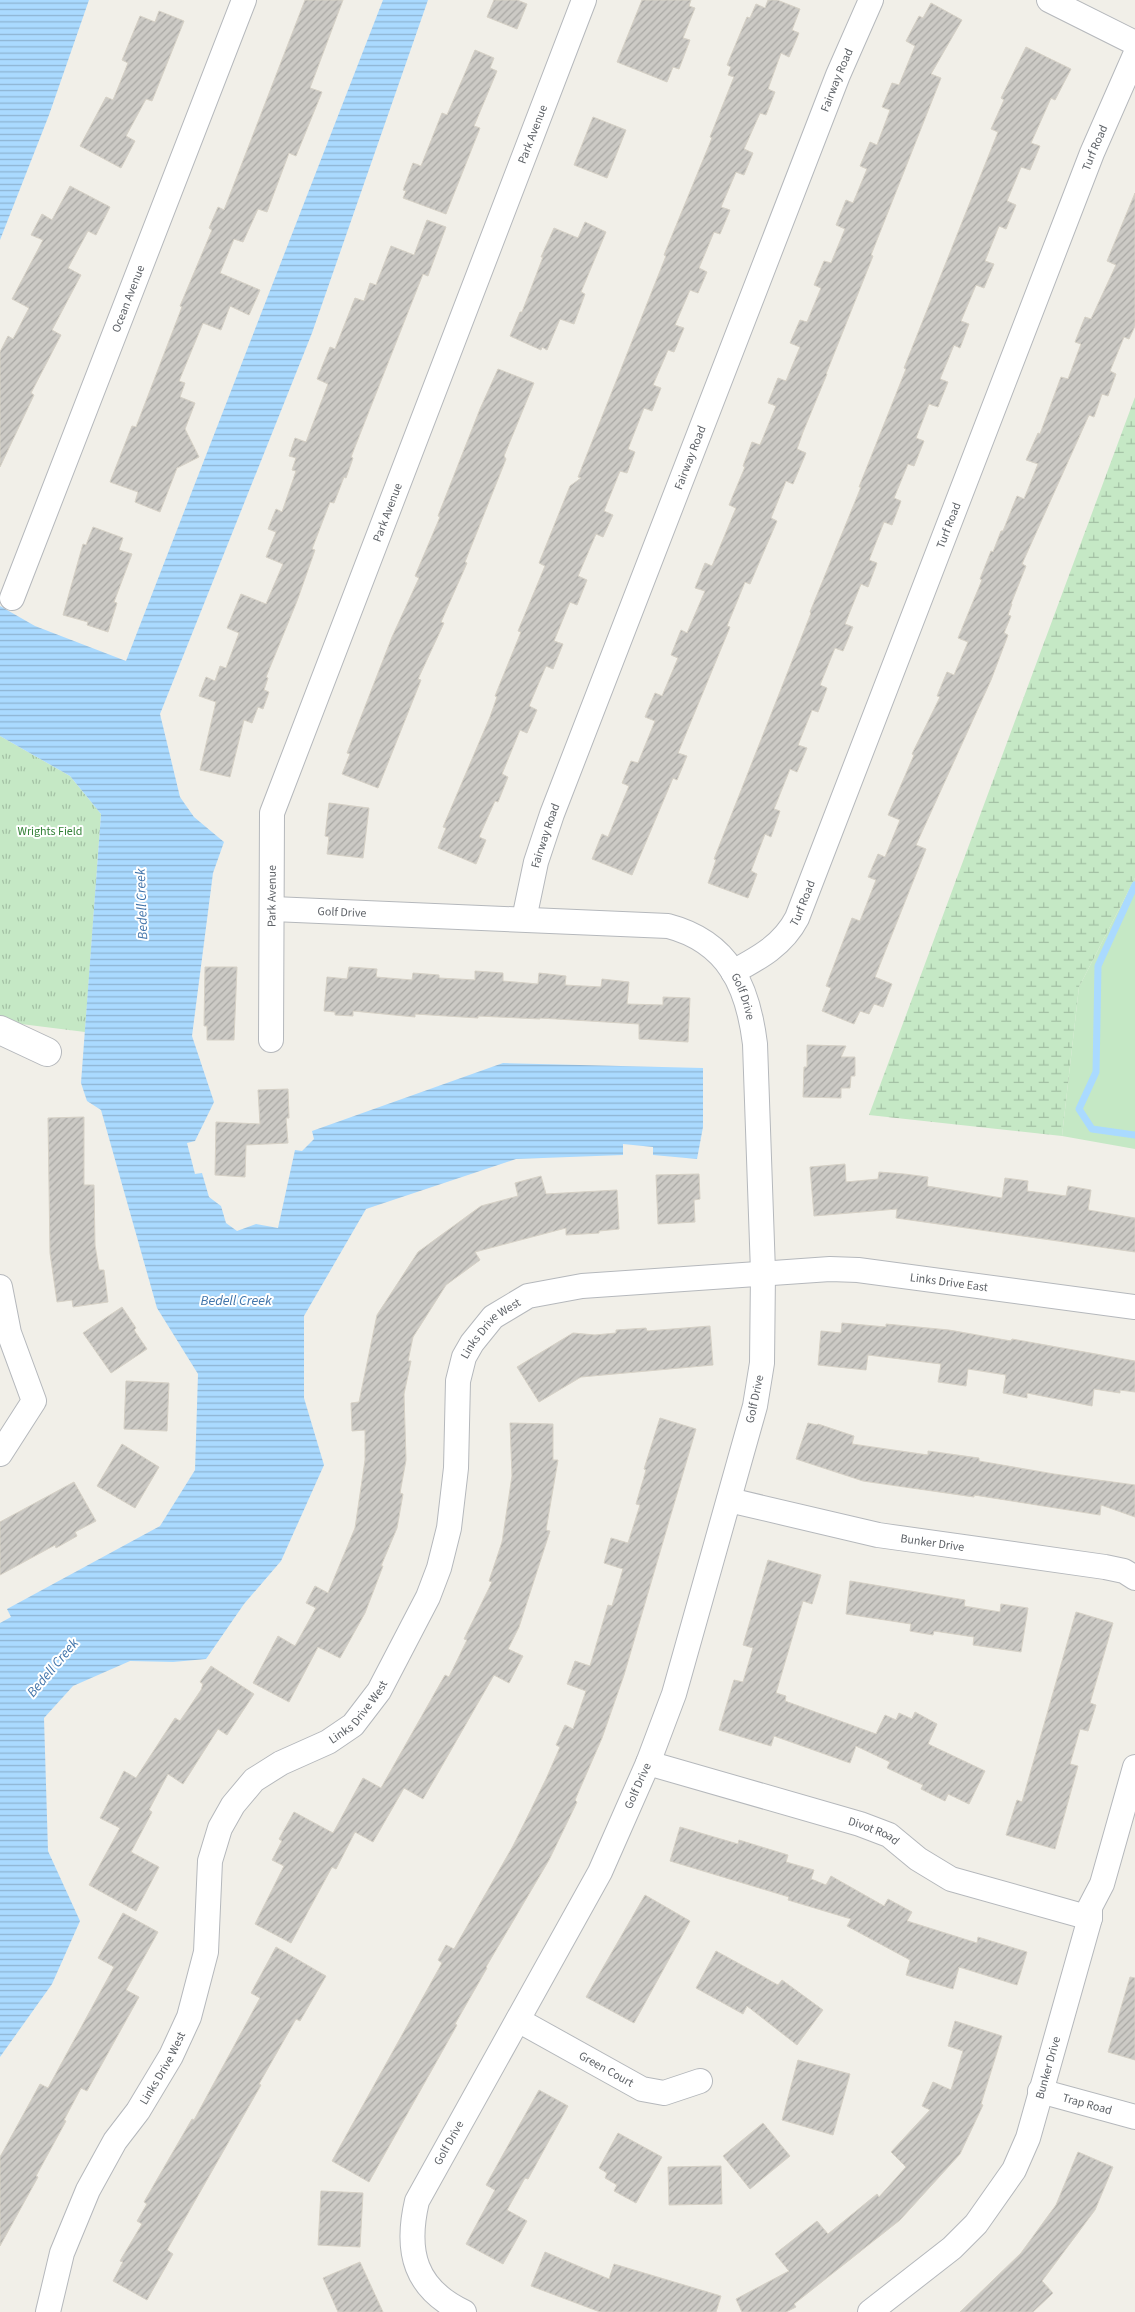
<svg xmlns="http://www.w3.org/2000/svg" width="1135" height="2312" font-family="'Source Sans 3',sans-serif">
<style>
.grass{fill:#c5e8c5}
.wetland{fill:url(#wetland-marsh)}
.park{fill:url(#park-tufts)}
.water{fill:url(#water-rules)}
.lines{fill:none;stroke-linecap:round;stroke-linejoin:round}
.stream{stroke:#aadaff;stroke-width:7}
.building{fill:url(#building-hatch);stroke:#d6d1c6}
.minor-casing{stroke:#b5b8bc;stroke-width:26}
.tertiary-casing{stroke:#b5b8bc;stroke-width:30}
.minor{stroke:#fff;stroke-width:24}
.tertiary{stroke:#fff;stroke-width:28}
.labels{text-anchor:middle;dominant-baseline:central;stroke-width:4;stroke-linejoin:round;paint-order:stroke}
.street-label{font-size:12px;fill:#5f6368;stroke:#fff}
.park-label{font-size:12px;fill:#348238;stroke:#fff}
.water-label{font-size:14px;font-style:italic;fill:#4174aa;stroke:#fff}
</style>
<defs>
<pattern id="wetland-marsh" width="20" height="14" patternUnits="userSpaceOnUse" patternTransform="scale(1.25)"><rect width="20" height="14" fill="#c5e8c5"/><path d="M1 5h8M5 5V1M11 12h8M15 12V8" fill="none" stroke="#a3c0a4"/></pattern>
<pattern id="park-tufts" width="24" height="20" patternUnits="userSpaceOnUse" patternTransform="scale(1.25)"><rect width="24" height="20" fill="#c5e8c5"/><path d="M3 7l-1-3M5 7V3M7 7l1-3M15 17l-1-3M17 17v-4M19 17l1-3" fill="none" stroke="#a3c0a4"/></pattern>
<pattern id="water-rules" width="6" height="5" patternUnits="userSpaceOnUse" patternTransform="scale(1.25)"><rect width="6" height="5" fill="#aadaff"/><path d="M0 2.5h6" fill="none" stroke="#8eb4d2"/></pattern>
<pattern id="building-hatch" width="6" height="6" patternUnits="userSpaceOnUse" patternTransform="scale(1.25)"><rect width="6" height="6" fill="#cccac5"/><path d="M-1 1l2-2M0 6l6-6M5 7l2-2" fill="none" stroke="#a9a8a4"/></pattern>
</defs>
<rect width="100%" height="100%" fill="#f1efe8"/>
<path class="grass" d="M1135,878V1149L1062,1136L1079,987Z"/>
<path class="wetland" d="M1135,397V878L1079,987L1062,1136L869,1115Z"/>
<path class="park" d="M0,736L70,776L101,814L85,1032L5,1022L0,1020Z"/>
<path class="water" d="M0,0H89L49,115L0,240Z
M383,0H428L312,333L160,714L180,797L194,817L224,842L213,873L192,1036L214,1102L195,1141L187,1143L195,1174L202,1173L209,1197L221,1206L226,1223L237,1231L256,1224L278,1228L295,1150L302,1151L314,1139L312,1131L503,1063L703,1068V1127L697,1159L653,1155V1147L623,1144V1155L516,1159L366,1209L304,1316V1398L324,1465L281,1561L244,1604L206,1659L173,1662L130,1661L73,1686L44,1718L48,1851L80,1921L52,1984L0,2057V1623L11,1617L7,1609L160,1526L195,1470L198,1374L157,1308L101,1110L87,1101L81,1083L101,814L70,776L0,736V606L35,626L126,661Z"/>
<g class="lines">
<path class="stream" d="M1135,885L1098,966L1096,1072L1079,1109L1092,1129L1135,1135"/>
</g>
<path class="building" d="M305,0H343L310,88L322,92L296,156L289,153L267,212L258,209L243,242L234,239L220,273L260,290L249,315L230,306L221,330L203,323L179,381L185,383L180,397L195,403L185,429L199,457L177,468L160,512L135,502L138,492L110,482L132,426L136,427L182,307L180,306L212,230L209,228L218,207L224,210Z
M494,0H517L527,4L517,29L487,17Z
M642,0H691L689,6L695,8L683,38L690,40L679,69L673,67L667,82L617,62Z
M768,0H777L800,9L792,30L799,33L789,57L781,53L768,89L775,92L766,115L760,113L744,149L753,153L744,175L736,172L721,207L730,210L720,234L714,232L699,268L707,272L698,293L690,290L675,325L684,328L674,352L668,350L653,385L661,388L652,411L644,408L628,449L635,452L627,473L620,471L604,511L613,515L603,537L596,534L578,576L587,580L577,605L570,602L554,641L563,644L553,669L546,666L529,706L537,710L527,733L520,730L502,774L508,777L498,802L495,801L479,837L486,840L476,864L438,848L446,828L443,827L490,717L497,697L495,696L521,632L518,631L545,566L539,563L570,486L581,478L578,477L666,256L664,255L712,138L710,137L734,77L728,75L731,67L727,65L747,17L750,18L756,4L765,8Z
M931,3L962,20L931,74L941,78L871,255L873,256L826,374H827L803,432L797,449L806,453L793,484L786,481L771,518L777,521L750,584L745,582L727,626L730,627L678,753L687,756L677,780L673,778L632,875L592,859L602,834L608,837L629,786L622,783L631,761L638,763L655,721L645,717L655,693L662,696L678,658L671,655L681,630L687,633L705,591L695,588L705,563L712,566L736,508L729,505L745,467L743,466L752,442L760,445L776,406L768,403L778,378L786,381L800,347L790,343L800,320L807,322L821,288L814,285L824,261L831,263L845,229L836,225L846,200L853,203L867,169L860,166L870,142L877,145L890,110L882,107L892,83L899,85L915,46L906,41L919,16L923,18Z
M159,11L184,21L152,101L146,99L126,136L135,141L121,168L80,146L106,97L113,100L128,63L122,60L140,16L155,22Z
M1026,47L1071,69L1055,100L1051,98L1031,143L1040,146L1030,170L1021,167L1007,201L1016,205L1006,229L999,226L985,261L994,264L984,288L976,285L961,321L969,324L960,348L954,345L940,379L948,382L938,407L929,404L916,438L924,441L914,466L908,464L894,498L901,501L892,525L884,522L869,560L877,563L868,587L861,584L845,624L853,627L843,651L835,648L820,685L827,688L818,712L812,710L798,745L807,748L797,772L790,769L774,809L780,811L771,837L765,834L751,871L757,874L748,898L708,883L716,860L714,859L811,613L810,612L861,487H859L906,369L904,368L998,132L991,129L1004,100L1001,98Z
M475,50L494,58L490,68L497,71L474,126L480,128L446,214L403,198L406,191L403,190L413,163L421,166L442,113L447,115Z
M593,117L626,130L607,178L574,165Z
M70,186L110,207L96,235L88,231L68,268L81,275L52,330L61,335L31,393L34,395L0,467V352L8,336L13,339L29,308L12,299L43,240L31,235L42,214L52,220Z
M1135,193V326L1129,339L1124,337L1110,371L1116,374L1108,396L1102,394L1094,417L1089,415L1022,564L1026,566L1011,604H1012L1008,615L1011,616L1004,633L1008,635L991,680L916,845L926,849L875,977L892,984L883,1007L874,1004L869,1014L860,1011L854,1024L822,1011L831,988L826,986L852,918L860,921L876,880L868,877L878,854L885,857L900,820L888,815L914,755L912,754L940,697L937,696L947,672L954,675L968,642L958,638L982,580L980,579L991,551L993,552L1001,531H1003L1017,496L1024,499L1038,464L1026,460L1038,433L1040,434L1061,377L1068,379L1081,344L1075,342L1085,317L1091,319L1116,265L1107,261Z
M427,220L446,227L428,276L423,274L351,457L353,458L346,478L344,477L334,503L330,502L312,549L315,550L297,601L266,677L268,678L264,690L269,692L263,709L258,707L252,723L244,720L230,777L200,770L216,702L199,696L206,677L215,681L220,666L226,668L239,633L227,628L241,594L266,604L283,564L266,557L276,532L268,529L276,509L282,512L296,471L292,470L296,458L289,456L295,438L306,442L328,384L317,379L330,347L335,349L355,298L364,301L370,283L376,285L391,246L414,255Z
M585,222L606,232L581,292L585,294L574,324L560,319L547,350L542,347L541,350L510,336L520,312H522L543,257H541L554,228L578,238Z
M498,369L534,383L504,456L506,459L465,562L467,563L441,622L444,623L418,679L421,680L378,788L342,774L350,754L347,753L392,637L419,578L415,576L440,517L438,516L480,409Z
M93,527L123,538L119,550L132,554L114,602L117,603L108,632L87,625L88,622L63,615L83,544L86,545Z
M329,803L369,808L363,858L327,854L329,837L325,836Z
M205,967H237L234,1040H207V1026H204Z
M349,967L377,969L376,977L412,980L413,973L439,975V978L475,980V971L503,973V981L538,984L539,973L566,976L565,985L601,987L602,979L629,982L627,1004L663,1005V997L690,998L688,1042L639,1039V1024L540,1018V1019L478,1016V1018L415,1014V1017L353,1011V1016L335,1015V1012L324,1011L327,977L347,979Z
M807,1045L846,1046L841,1057H855V1076H851L850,1088H841V1098L803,1097L804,1067H807Z
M288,1089L289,1118H286L288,1143L246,1145L245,1177L215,1175L216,1122L260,1124L258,1090Z
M84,1117V1185H94L95,1245L99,1270H104L108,1302L73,1307L72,1300L57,1302L50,1253L48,1118Z
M845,1164L846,1182L878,1179L879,1172L904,1174L928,1177L927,1186L1002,1198L1005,1178L1028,1181L1027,1191L1066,1196L1068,1186L1091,1190L1088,1210L1135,1218V1252L896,1218L897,1209L814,1216L810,1167Z
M699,1174L700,1199L694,1200L695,1222L658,1224L656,1175Z
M541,1176L546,1194L617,1190L619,1229L599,1231V1233L566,1235V1228L475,1252L480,1260L446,1285L413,1337L408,1361H411L404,1394L406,1460L400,1493L403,1494L397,1528L381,1566H383L365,1613L340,1658L318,1647L289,1702L253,1683L278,1636L295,1646L316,1608L306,1603L315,1586L328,1593L355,1528L365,1460V1430L352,1431L351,1403L359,1402L377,1315L418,1252L481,1206L518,1196L515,1183Z
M122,1307L136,1328L134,1330L147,1349L111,1373L83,1333Z
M842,1323L886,1327V1324L949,1330L1011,1341L1012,1339L1135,1361V1392L1120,1390V1393L1094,1389L1092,1406L1027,1393V1398L1003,1393L1006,1375L968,1369L966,1386L938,1382L941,1364L868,1355L866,1370L818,1365L821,1331L841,1333Z
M710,1326L713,1365L581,1377L539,1402L517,1367L573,1333L595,1335L616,1333V1330L646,1328L647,1331Z
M126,1381L169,1383L167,1431L124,1429Z
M660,1418L696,1429L624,1675L602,1738L575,1800L577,1802L549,1860L486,1967L487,1968L455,2024L457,2025L369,2182L332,2161L442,1963L438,1960L446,1945L454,1949L513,1846L546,1779L560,1747L556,1745L565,1725L573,1729L586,1691L567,1684L575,1661L590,1666L608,1605L612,1606L623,1569L604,1563L611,1538L628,1543L640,1505L636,1504L646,1470L644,1469Z
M510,1423L553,1424V1460H558L546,1530L550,1531L519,1627L508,1649L523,1656L509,1683L494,1675L423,1799L404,1788L373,1842L355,1832L336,1869L332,1867L291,1943L255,1924L284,1866L272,1860L282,1841L279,1839L294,1812L333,1833L363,1778L381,1788L445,1675L449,1677L467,1640L464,1639L492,1582L489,1581L502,1542L512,1476Z
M808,1423L817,1425L818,1424L854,1436L852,1444L928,1455V1451L979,1458V1461L1054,1474L1135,1485V1517L1101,1505L1100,1515L974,1495V1497L863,1481L796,1459Z
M122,1444L159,1467L135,1508L97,1486Z
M74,1482L96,1521L75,1532L77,1536L56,1548L55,1545L0,1575V1522Z
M768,1560L821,1575L812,1604L803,1601L776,1693L786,1696L785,1701L876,1734L885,1715L896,1720L899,1713L912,1719L915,1712L937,1724L928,1744L985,1771L969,1804L948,1794L945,1801L921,1789L923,1785L887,1768L890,1762L856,1746L850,1763L774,1736L771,1746L719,1730L734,1680L743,1682L753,1648L743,1645Z
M850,1581L965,1600L964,1606L1000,1612L1001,1604L1028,1608L1021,1652L973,1645L974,1637L934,1631L933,1635L910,1631L911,1624L846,1614Z
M1076,1612L1113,1623L1090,1703L1096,1705L1088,1731L1080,1729L1070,1764L1078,1766L1055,1849L1006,1835L1017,1800L1022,1802Z
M211,1666L254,1694L227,1735L218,1729L183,1784L168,1774L149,1810L152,1812L131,1852L159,1867L136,1911L89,1885L120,1828L100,1818L124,1771L136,1778L175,1718L180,1721L201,1690L203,1684L200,1682Z
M680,1827L738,1844L739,1840L788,1855L786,1862L814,1870L811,1879L826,1885L831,1876L884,1906L888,1899L912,1912L907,1921L977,1943L978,1937L1027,1952L1017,1985L959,1967L953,1989L906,1975L910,1960L847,1926L851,1919L788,1900L789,1897L670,1861Z
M645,1895L690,1921L634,2023L586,1997Z
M123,1913L158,1932L126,1990L139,1997L87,2091L81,2088L64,2120L66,2121L36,2176L38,2177L0,2246V2157L40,2084L48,2088L114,1967L98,1958Z
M276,1947L326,1976L300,2021L296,2019L259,2084L261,2085L167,2250L173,2254L147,2300L113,2281L123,2262L120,2261L142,2224L137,2221L147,2204L144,2202L192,2119L194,2120L260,1998L251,1993Z
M716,1951L778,1985L782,1980L823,2010L797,2045L747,2006L743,2014L696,1988Z
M1130,1977L1135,1978V2060L1108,2052Z
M955,2021L1002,2036L981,2104L983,2105L960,2154L900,2220L794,2304L796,2307L786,2312H742L736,2299L789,2271L775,2254L817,2221L828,2234L877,2194L879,2197L906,2167L891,2152L930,2110L922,2106L933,2082L951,2090L963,2051L948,2046Z
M798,2060L850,2074L833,2135L782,2120Z
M539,2090L568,2106L528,2179L525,2178L507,2210L527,2221L503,2264L466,2244L495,2190L486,2185Z
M763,2123L790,2156L750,2189L723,2156Z
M618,2133L662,2157L636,2203L614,2191L617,2185L605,2178L607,2173L599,2168Z
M1078,2152L1113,2167L1095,2210L1042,2281L1053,2293L1033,2312H960L1021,2253L1056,2205Z
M721,2166L722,2204L669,2205L668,2167Z
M321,2191L363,2193L360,2247L318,2245Z
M545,2252L609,2279L614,2264L721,2296L716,2312H600L531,2286Z
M360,2262L383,2312H338L323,2278Z"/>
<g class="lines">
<defs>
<g id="minor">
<path d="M1049,0L1135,43"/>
<path id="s1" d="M12,598L244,0"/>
<path id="s2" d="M273,909L668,926C729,942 748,987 755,1044L763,1272L762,1363L755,1406L674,1694L648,1763L600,1872L417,2201C405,2252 415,2289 464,2312"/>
<path id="s3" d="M524,919L536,862L552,814L838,75L871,0"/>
<path id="s4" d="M733,972C759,958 783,945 797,918L1092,153L1135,55"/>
<path id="s5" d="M271,1040L272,813L584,0"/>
<path d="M0,1287L9,1333L34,1401L0,1454"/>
<path id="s6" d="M729,1500L878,1535L1105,1567L1124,1571L1135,1578"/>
<path id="s7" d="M648,1763L860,1824L889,1835L918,1859L951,1879L1090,1918"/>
<path id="s8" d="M518,2020L642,2089L664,2093L700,2081"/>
<path id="s9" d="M1040,2091L1135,2117"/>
<path id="s10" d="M48,2312L62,2253L88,2190L115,2141L138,2111L171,2056L189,2017L206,1952L210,1861L220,1828L233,1805L254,1780L281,1763L328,1742L353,1725L379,1691L428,1597L439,1568L449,1528L456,1468L458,1381L464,1357L472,1343L493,1317L528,1296L582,1286L830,1269L858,1270L1135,1307"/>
<path id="s11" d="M870,2312L952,2248L976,2224L1014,2170L1028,2138L1090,1918V1907L1102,1884L1135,1767"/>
</g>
<path id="tertiary" d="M0,1030L47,1052"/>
</defs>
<use href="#minor" class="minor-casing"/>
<use href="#tertiary" class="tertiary-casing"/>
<use href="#minor" class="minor"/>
<use href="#tertiary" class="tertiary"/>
</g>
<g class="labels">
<g class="street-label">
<text stroke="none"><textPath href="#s3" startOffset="896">Fairway Road</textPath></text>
<text stroke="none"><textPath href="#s5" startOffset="954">Park Avenue</textPath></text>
<text stroke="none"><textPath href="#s4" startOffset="911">Turf Road</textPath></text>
<text stroke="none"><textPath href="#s1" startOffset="321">Ocean Avenue</textPath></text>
<text stroke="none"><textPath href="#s3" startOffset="491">Fairway Road</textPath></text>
<text stroke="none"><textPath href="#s5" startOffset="549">Park Avenue</textPath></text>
<text stroke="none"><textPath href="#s4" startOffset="506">Turf Road</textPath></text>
<text stroke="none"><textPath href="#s3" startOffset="86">Fairway Road</textPath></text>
<text stroke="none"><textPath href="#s5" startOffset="144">Park Avenue</textPath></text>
<text stroke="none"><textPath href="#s4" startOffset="101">Turf Road</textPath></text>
<text stroke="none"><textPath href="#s2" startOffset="69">Golf Drive</textPath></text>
<text stroke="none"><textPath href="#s2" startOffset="504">Golf Drive</textPath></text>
<text stroke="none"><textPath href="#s10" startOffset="1602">Links Drive East</textPath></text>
<text stroke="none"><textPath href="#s10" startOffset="1128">Links Drive West</textPath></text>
<text transform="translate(755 1399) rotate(-78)">Golf Drive</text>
<text stroke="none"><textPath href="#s6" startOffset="208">Bunker Drive</textPath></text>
<text stroke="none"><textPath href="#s10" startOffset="708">Links Drive West</textPath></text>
<text transform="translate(638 1786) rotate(-66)">Golf Drive</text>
<text stroke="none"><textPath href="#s7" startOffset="236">Divot Road</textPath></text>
<text stroke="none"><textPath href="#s10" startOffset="272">Links Drive West</textPath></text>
<text stroke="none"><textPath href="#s11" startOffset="312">Bunker Drive</textPath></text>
<text stroke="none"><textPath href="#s8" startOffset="101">Green Court</textPath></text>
<text stroke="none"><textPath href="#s9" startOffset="49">Trap Road</textPath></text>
<text transform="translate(449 2143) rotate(-61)">Golf Drive</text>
</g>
<g class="park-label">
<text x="50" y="831">Wrights Field</text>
</g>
<g class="water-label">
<text transform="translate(142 904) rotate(-92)">Bedell Creek</text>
<text x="236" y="1301">Bedell Creek</text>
<text transform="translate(53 1668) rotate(-50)">Bedell Creek</text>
</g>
</g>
</svg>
